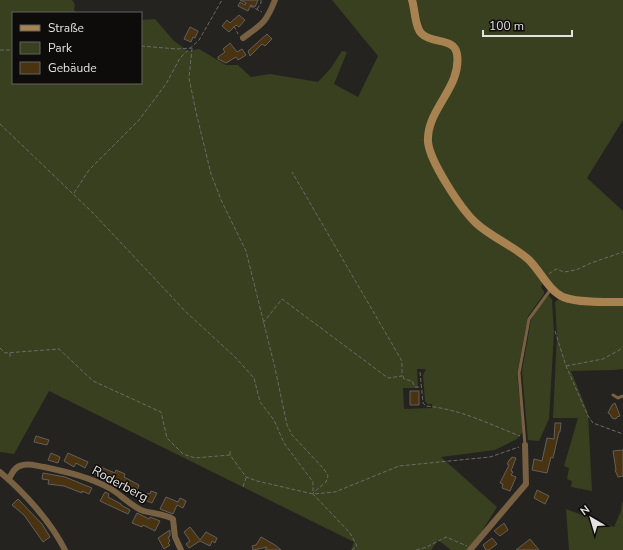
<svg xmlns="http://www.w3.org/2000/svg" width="623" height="550" font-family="'Nunito Sans',sans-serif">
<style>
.green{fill:#38401f;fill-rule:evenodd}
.building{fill:#493310;stroke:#625f5c}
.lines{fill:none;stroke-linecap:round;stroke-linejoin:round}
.path{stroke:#6c6a68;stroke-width:1;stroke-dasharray:4 2;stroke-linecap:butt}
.lane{stroke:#786042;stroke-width:3}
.street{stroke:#786042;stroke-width:6}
.secondary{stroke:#a88251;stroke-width:8}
.labels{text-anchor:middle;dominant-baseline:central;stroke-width:3;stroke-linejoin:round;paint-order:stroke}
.street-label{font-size:13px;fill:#e4e2e1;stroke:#0d0c0b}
</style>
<rect width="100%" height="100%" fill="#252320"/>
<path class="green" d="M0,0H72L75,4L74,10L77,13H13V83H141V20L155,19L174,41L188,51L199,49L226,65H238L251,77L270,74L318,82L331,68L342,51L347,52L334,84L358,97L378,56L332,0H408L417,30C426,35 451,45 454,55C457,67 450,81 447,93L460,52C455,37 441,38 427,35L424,32L415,0H623V120L587,178L623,211V369L613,370L571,371L588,413L592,491L571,487L572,481L567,479L569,468L564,466L578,418H553L557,335L555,302L559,299L542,280V285L541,288L544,291V294L528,316L517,374L523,432L517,439L495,450L441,457L497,507L470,550H451L438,540L431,550H351L354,542L49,391L14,454L0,452ZM417,369H426L423,375L425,401L428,404H432V408L404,409L403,388H418Z
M548,296L550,297L552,300L554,333L549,419L539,441L528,440L522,371L531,320L534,314Z
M622,502H623V550H569L566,509L614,527L621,511Z"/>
<path class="building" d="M240,0H258L255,7L251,5L248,11L238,6L240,2L245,5L246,3Z
M239,15L245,20L239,27L236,25L229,32L222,26L227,20L230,23Z
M190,27L198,31L195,38L193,37L191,42L184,39Z
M267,34L272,39L265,46L262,44L250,56L248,51Z
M230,43L237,52L242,49L246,55L238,60L236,57L226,63L218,59V57L225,52L223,49Z
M410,391H419V405H410Z
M615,403L620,416L617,417L616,419L612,418L610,414L608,413L612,405Z
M555,423H561L560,432H559L553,458L551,457L547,473L532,470L534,459L542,461L547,438L554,439Z
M36,436L49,440L47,445L34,442Z
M623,450V476L618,477L615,470H616L613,451Z
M51,453L60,457L58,463L48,460Z
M68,453L88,462L85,468L76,463L74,467L64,461Z
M512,457L516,458L511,471L513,472L511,475L516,477L510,491L502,488L503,484L500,483L509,465L507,464L510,459H511Z
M98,466L115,473L116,470L125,474L124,477L139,485L136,493L124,488L125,487L120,484L109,478L108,482L102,479L103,477L95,473Z
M43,473L65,477L92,488L89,494L82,491V493L64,486L48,484L49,480L42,479Z
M537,490L549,496L545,504L534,498Z
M151,491L157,493L152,503L145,500L148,493L150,494Z
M105,492L109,494L108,497L121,504V505L130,510L128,514L100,501Z
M166,497L178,502L180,498L186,501L183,508L177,505L173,514L160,509Z
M18,499L42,524L50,537L43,542L24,515L12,505Z
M137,513L149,519L150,517L160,521L155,531L143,525L142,527L132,523Z
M504,523L508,530L500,536L494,531Z
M190,527L200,540L206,532L217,538L215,543L212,541L210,546L200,541L189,548L186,544L190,541L184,532Z
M170,530V536L168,537L170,541L168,543L170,545L164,549L158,538Z
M261,537L275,545L281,550H265L267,547L253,550L252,546L256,545Z
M492,538L497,544L489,550H486L483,545Z
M530,539L539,550H516Z"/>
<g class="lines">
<path class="path" d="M250,6L262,12
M257,9L261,3V0
M234,26L238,34
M141,46L177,49L191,48
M192,48L189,78L196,112L211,174L222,202L246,251L275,368L287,425L292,435L324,469L328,476L326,482L313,493
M0,50H13
M0,124L94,214L186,312L234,356L254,378L260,402L274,420L284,443L313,482V494L350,533L357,546L352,550
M74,193L89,170L139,120L166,84L180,58L199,40L222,0
M549,274L556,269L564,272L576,270L591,263L623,252
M263,323L282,299L388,378L402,376V361L292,172
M555,331L566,366L588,416L593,423L623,434
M0,348L5,353L59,349L93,381L161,412L167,438L183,454L195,458L230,455L246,477L257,481L313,494L335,492L399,466L490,457L519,447
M10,353V357
M566,366L603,359L623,348
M420,372L423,403L426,406C460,409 489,424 520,436
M403,376L404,379L412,381L415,387H421
M230,455V450
M243,487L246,478
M416,550L427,547L446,537L467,546"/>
<path class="lane" d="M613,395L618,398L623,396
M525,445L519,373L529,319L551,289"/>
<path class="street" d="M243,38C262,24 266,23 275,0
M0,472C24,492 51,522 65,550
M9,479C12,473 15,466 23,465C29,463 37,466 44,467C67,472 90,477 111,489C121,495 129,504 141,510C151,514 163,513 173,519L175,537L181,550
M470,550L526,484L525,445"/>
<path class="secondary" d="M412,0C415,9 415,28 422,34C432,44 454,37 457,54C462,88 426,109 428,142C430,162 461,209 476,223C491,237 512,245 528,259C540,270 548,290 563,297C577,303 607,302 623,302"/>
</g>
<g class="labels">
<g class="street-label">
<text transform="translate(120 484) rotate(28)">Roderberg</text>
</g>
</g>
<rect x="12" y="12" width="130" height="72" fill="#0d0c0b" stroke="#636261"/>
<rect x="20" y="25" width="20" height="6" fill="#a88251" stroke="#636261"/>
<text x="48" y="32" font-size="12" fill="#e4e2e1">Straße</text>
<rect x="20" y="42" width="20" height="12" fill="#38401f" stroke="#636261"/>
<text x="48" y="52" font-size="12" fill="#e4e2e1">Park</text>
<rect x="20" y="62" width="20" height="12" fill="#493310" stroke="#636261"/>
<text x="48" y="72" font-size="12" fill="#e4e2e1">Gebäude</text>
<g transform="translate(591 518) rotate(322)" stroke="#0d0c0b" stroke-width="3" paint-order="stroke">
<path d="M0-3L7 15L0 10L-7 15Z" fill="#e4e2e1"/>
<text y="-6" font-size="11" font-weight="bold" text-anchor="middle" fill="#e4e2e1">N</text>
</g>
<path d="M483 30v6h89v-6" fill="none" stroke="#e4e2e1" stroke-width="2"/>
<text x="489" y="30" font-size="12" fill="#e4e2e1" stroke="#0d0c0b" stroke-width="3" paint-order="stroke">100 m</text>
</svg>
